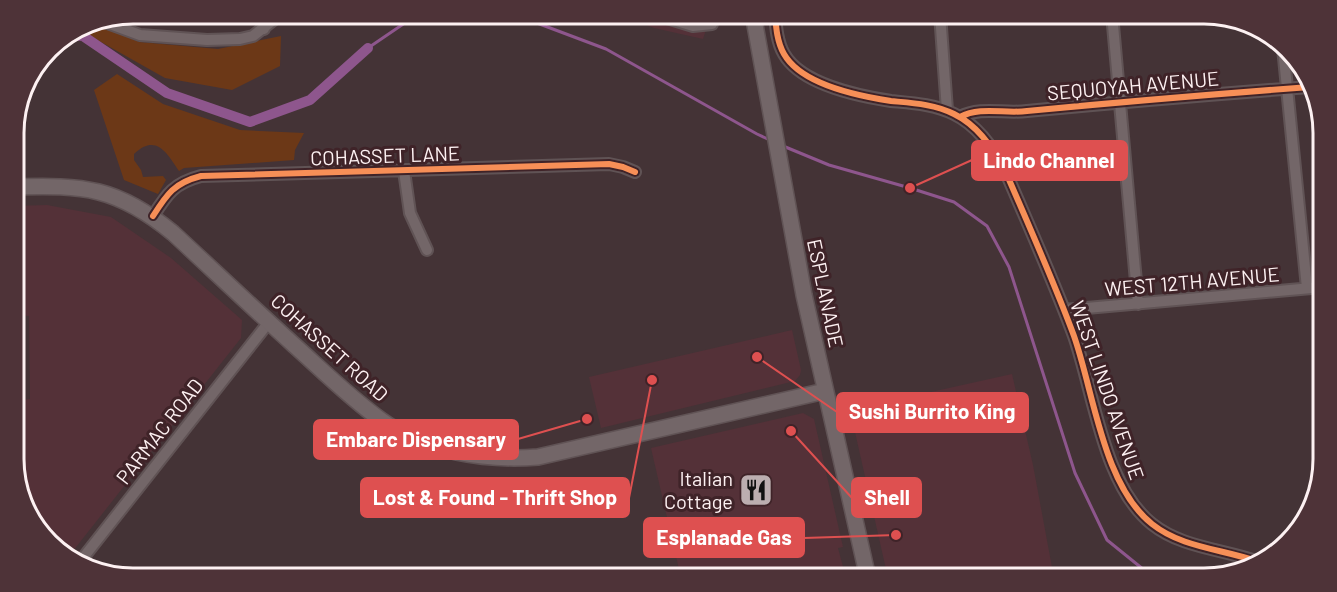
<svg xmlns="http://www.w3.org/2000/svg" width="1337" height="592" font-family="Barlow,sans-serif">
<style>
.built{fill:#543138}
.green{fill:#6c3817}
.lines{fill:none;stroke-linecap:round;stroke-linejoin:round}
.stream{stroke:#8e568d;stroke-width:3}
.canal{stroke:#8e568d;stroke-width:10}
.street-casing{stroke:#605355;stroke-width:14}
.secondary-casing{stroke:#605355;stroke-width:18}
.street{stroke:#736668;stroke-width:10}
.secondary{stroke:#736668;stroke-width:15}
.cycleway-casing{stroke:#3f2328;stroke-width:10}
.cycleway{stroke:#f78f57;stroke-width:6}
.labels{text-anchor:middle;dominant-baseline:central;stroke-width:6;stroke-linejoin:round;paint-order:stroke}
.street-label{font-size:20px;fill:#fdf1f2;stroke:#3f2328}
.poi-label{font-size:20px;fill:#fdf1f2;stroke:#3f2328;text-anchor:end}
.rim{fill:none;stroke:#fdf1f2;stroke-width:3}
.leader{fill:none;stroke:#de5050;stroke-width:2}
.callout-dot{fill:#de5050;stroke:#3f2328;stroke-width:2}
.callout{fill:#de5050;stroke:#de5050;stroke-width:2}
.callout-label{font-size:21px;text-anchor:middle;font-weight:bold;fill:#fff}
</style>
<rect width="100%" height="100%" fill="#443336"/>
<path class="built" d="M619,14H711L703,39L654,28Z
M47,205L111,217L171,258L242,320L241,338L69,556L38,532L15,475L14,401L30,399L29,316L14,315V206Z
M792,330L801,370L800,375L795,381L601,428L589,377Z
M1012,374L1033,465L1054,578H888L850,410Z
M803,413L814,419L843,547L838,548L846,578H681L651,448Z"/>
<path class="green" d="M87,22H91L139,42L218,49L281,36L280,66L232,90L165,78L78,29Z
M117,74L163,104L240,130L304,133L295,150L294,160L184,168L179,171C167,153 156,133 134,154V160L141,170L143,177L163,176L166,180L158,194L124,180L94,90Z"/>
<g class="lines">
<path class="stream" d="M513,14L606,49L757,134L772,141
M368,48L418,14
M783,146L829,165L910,188L954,202L987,226L1009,267L1075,473L1107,540L1154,578"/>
<path class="canal" d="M68,35L83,36L167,93L250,122L310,100L368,48"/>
<defs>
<path id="street" d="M262,14L264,29
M654,14L693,26L712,24L714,14
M775,14C776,27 777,42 784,54C801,84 858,96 891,101C912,103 934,104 954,114C979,126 995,150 1007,175C1030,228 1054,282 1074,336C1094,393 1103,485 1152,524C1182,548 1223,549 1259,562
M940,14L947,110
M1112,14L1138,304
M99,20L140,35L207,40L240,39L253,36L281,14
M1283,48L1307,288
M960,117C981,106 1004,114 1027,111C1121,102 1216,94 1310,87
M404,171L410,213L427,250
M153,216C167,194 174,183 201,176L609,164L623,167L635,172
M1064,310L1323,287
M79,563L269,322"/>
<path id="secondary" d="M753,14L804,295L868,578
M14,187C84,185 117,187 173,233C213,270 253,308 294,345C322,370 350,398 381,420C425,452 485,461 538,457L825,391"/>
</defs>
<use href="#street" class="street-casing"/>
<use href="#secondary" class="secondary-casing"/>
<use href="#street" class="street"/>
<use href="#secondary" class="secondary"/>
<defs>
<path id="cycleway" d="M775,14C776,27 777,42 784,54C801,84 858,96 891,101C912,103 934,104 954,114C979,126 995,150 1007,175C1030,228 1054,282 1074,336C1094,393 1103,485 1152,524C1182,548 1223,549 1259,562
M960,117C981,106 1004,114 1027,111C1121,102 1216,94 1310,87
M153,216C167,194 174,183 201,176L609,164L623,167L635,172"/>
</defs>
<use href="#cycleway" class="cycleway-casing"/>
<use href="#cycleway" class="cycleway"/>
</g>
<defs>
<symbol id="restaurant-square" viewBox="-11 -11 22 22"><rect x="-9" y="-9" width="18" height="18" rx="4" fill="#bcaeb0" stroke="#3f2328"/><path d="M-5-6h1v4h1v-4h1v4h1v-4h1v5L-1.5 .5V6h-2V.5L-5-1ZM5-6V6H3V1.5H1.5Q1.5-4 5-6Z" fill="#111"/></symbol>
</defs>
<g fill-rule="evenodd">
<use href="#restaurant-square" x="737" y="471" width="38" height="38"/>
</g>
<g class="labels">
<g class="street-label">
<text transform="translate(1133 85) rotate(-5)">SEQUOYAH AVENUE</text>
<text transform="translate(385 155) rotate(-2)">COHASSET LANE</text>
<text transform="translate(1192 281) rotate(-5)">WEST 12TH AVENUE</text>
<text transform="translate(826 293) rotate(78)">ESPLANADE</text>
<text transform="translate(330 347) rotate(42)">COHASSET ROAD</text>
<text transform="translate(1108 390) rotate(71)">WEST LINDO AVENUE</text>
<text transform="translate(159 431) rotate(-52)">PARMAC ROAD</text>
</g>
<g class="poi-label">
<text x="733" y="478">Italian<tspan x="733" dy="23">Cottage</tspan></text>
</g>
</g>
<path d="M0 0H1337V592H0ZM133 24H1204A109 109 0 0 1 1313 133V459A109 109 0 0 1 1204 568H133A109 109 0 0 1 24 459V133A109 109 0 0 1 133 24Z" fill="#4e3338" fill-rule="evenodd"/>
<path class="rim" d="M133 24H1204A109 109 0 0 1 1313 133V459A109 109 0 0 1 1204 568H133A109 109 0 0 1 24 459V133A109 109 0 0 1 133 24Z"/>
<path class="leader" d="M910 188L972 160M757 357L837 412M587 419L518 439M652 380L629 498M791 431L852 498M896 535L804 538"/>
<g class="callout-dot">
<circle cx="910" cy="188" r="6"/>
<circle cx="757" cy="357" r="6"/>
<circle cx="587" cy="419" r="6"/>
<circle cx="652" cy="380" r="6"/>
<circle cx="791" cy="431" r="6"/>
<circle cx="896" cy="535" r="6"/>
</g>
<g class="callout">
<rect x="972" y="141" width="155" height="39" rx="6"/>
<rect x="837" y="393" width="191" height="39" rx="6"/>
<rect x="314" y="420" width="204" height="39" rx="6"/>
<rect x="361" y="478" width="268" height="39" rx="6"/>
<rect x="852" y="478" width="69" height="39" rx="6"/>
<rect x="644" y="518" width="160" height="39" rx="6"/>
</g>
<g class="callout-label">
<text x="1049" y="168">Lindo Channel</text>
<text x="932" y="419">Sushi Burrito King</text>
<text x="416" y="447">Embarc Dispensary</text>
<text x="495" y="505">Lost &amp; Found - Thrift Shop</text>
<text x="887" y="505">Shell</text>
<text x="724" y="545">Esplanade Gas</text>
</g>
</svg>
